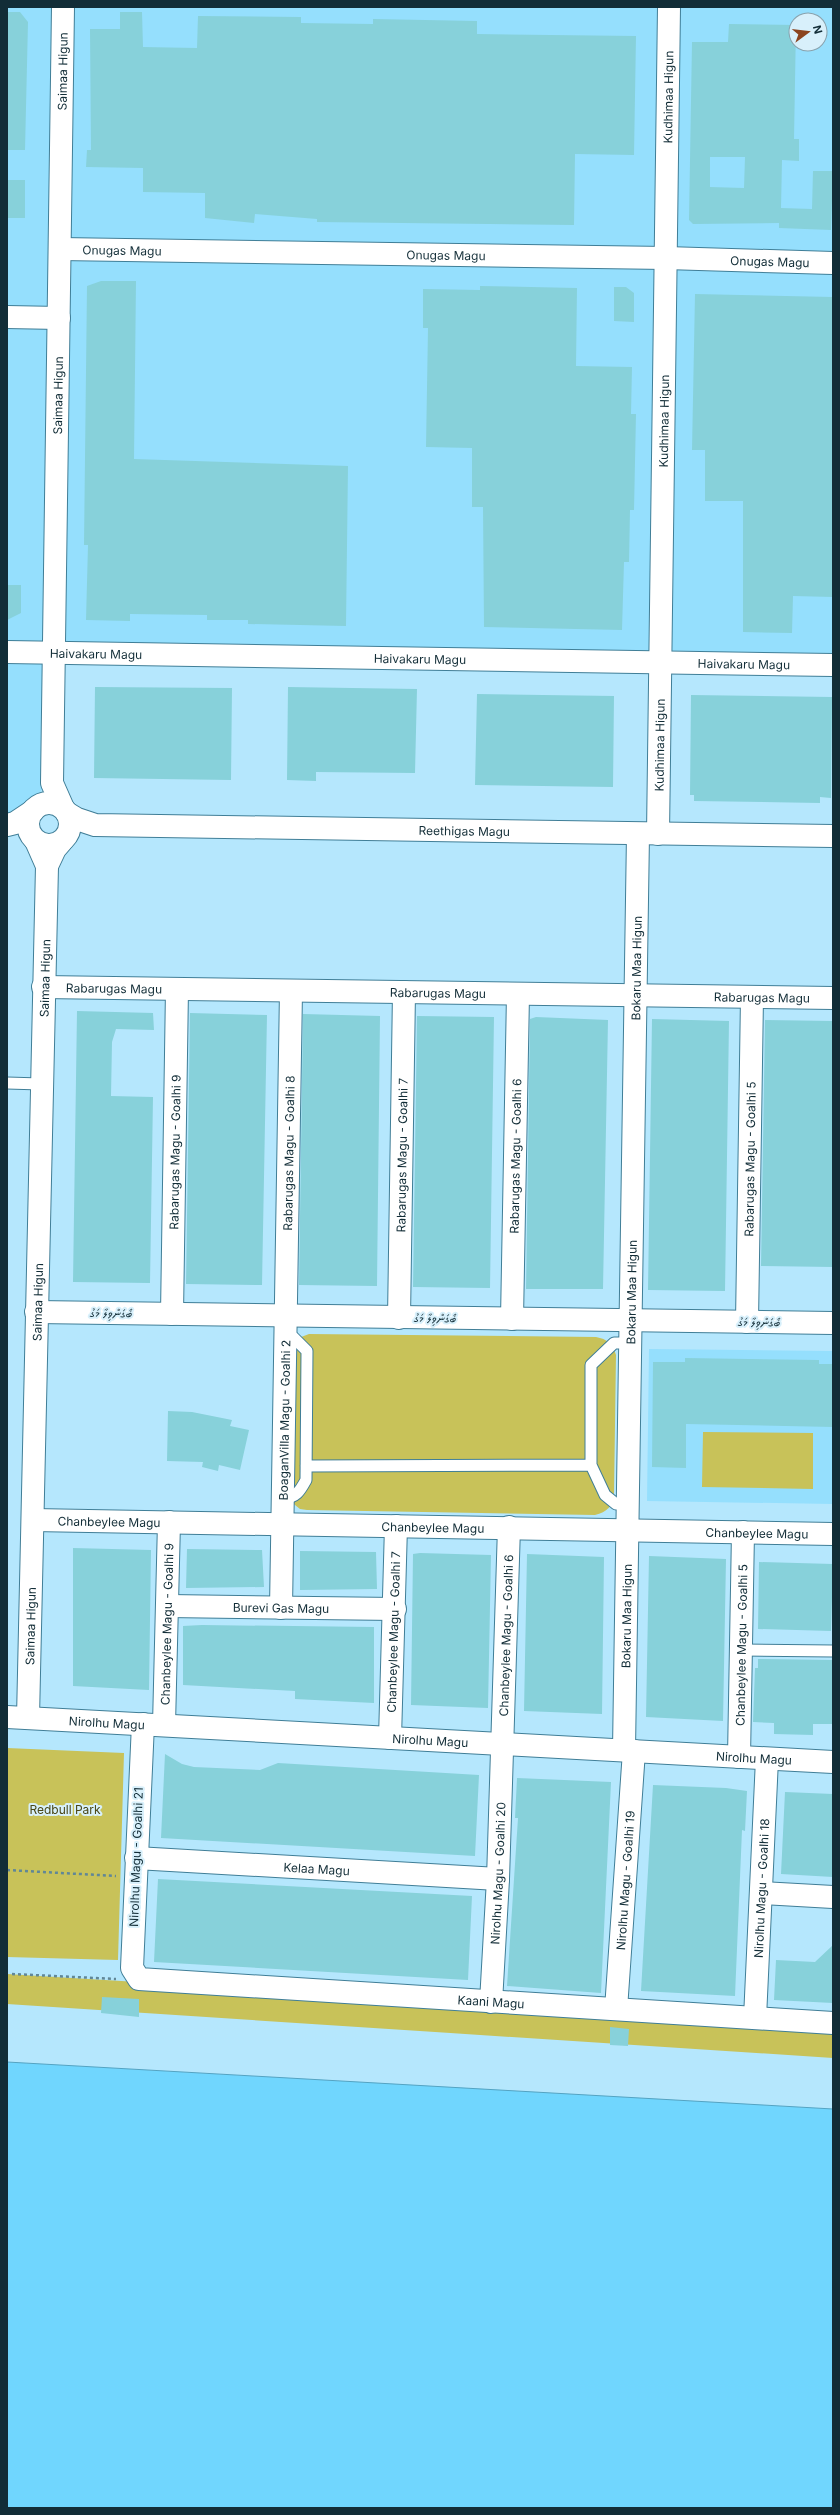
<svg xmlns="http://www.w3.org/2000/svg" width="840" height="2515" font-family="Inter,'Noto Sans Thaana',sans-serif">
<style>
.built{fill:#95dffd;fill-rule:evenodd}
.green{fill:#c8c259}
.water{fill:#70d6fe;stroke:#54a3c2}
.building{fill:#87d1da;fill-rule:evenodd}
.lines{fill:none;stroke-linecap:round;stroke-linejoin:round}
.service-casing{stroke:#407e97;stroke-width:13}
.minor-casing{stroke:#407e97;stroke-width:24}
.tertiary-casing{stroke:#407e97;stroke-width:24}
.path{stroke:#618797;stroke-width:2.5;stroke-dasharray:3 3;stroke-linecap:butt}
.service{stroke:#fff;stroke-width:11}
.minor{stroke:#fff;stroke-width:22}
.tertiary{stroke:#fff;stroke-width:22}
.labels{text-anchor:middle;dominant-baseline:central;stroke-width:4;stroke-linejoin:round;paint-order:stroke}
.street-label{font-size:12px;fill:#122d37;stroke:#d8f0fb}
.park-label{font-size:12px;fill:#494616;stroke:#d8f0fb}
</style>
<rect width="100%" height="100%" fill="#b5e7fd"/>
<path class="built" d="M7,7H833V665L54,653L52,776L33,802L7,825ZM796,20H820V44H796Z
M649,1349L833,1351V1504L647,1501Z"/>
<path class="green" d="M309,1334L596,1337C607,1339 613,1344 616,1355L614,1494C613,1506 607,1512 595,1515L307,1510L300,1509L290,1501L296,1339Z
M703,1432L813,1433V1489L702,1487Z
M7,1748L124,1753L118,1960L7,1957Z
M7,1974L833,2025V2058L7,2004Z"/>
<path class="water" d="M7,2062L833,2109V2508H7Z"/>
<path class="building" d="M7,12H20L28,22L25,150H7Z
M120,12H142L143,47L197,48L198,16L301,17V23L373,24V19L477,21V34L636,36L634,155L575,154L574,225L317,222V219L255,214L254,223L205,218V193L143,192V168L86,167L87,150H91L90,29H120Z
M729,24L796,25L794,139H799V161L782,160L781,208L812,209L813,171H833L831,230L779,228V223L693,224L689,220L692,42H728ZM710,157H745L744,188L710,187Z
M7,180H25V218H7Z
M101,281H136L134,459L348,466L346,626L248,624V620H207V615L130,614V621L86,620L88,545H84L87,286Z
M480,286L577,288L576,366L632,367L631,414H636L634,510H630L629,562H624L622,630L484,627L483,507H472V448L426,447L428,328H423V289L480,290Z
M614,287H626L634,293V322L614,321Z
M695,294L833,297V597L793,596L792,633L743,632V501H705V450H692Z
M7,585H21V613L7,620Z
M95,687L232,688L231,780L94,778Z
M288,687L417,689L415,773L316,772V781L287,780Z
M477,694L614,696L613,787L475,785Z
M691,695L832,697L831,798L820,797V803L694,801V795H690Z
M77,1011L153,1013L154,1030L116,1029L112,1042L111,1096L153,1097L150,1283L73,1282Z
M190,1013L267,1015L262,1285L186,1284Z
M303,1014L380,1016L377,1286L299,1285Z
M417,1016L494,1017L490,1288L413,1287Z
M536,1017L608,1020L603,1289H526L530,1019Z
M652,1019L729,1021L725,1291L648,1290Z
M765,1020L833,1021V1267L761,1266Z
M685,1358L819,1360V1364H833V1427L686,1424V1468L652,1467L653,1362H685Z
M168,1411L192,1412L232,1420L230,1426L249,1430L240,1470L219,1465L218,1471L202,1467L203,1462L167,1461Z
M73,1548L151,1550L149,1690L73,1686Z
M187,1549L262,1550L264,1587L186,1588Z
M300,1551L376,1552L377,1589L300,1590Z
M420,1553L491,1555L488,1708L411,1705L413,1554Z
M527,1554L604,1557L602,1714L524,1711Z
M649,1556L726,1559L723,1721L646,1717Z
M759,1562L833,1564L831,1631L758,1629Z
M202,1625L374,1627V1703L295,1699V1691L183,1685V1626Z
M758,1659L833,1660V1724H813V1735L774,1734V1723L753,1722L755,1668H758Z
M165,1754L182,1764L194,1767L260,1770L278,1763L479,1775L475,1856L161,1838Z
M517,1778L611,1782L601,1993L507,1986L518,1818H515Z
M653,1785L726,1788L747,1791L745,1831L742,1830L735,1996L641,1991Z
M785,1792L833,1794V1877L781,1874Z
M158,1879L472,1896L468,1980L154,1962Z
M833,1945V2003L774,2000L776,1960L815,1962Z
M102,1997L139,1999V2017L101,2013Z
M610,2027L629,2029L628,2046L610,2045Z"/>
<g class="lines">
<defs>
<path id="service" d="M7,1083L41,1084
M306,1466L591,1465
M283,1498C296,1498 300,1491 306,1480L307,1351L293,1337H285
M627,1504H616L605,1495L591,1465V1365L614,1343H630
M741,1650L833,1651"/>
<g id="minor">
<path id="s1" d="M60,249L666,258L833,263"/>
<path d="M7,317L59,318"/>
<path id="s2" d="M7,652L833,665"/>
<path id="s3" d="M63,808L52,783L63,7"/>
<path id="s4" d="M658,834L669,7"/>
<path d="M47,866L55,849L61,842"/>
<path id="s5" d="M43,987L833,998"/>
<path d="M36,1312L833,1323"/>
<path id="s6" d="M172,1314L177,989"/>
<path id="s7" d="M399,1318L404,992"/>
<path id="s8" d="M512,1319L518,994"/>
<path id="s9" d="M747,1322L752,997"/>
<path id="s10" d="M33,1520L833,1534"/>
<path id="s11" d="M168,1606L395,1609"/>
<path id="s12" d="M281,1608L291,991"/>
<path id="s13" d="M28,1718L47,866L36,841"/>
<path id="s14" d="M143,1724L132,1968L139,1979L833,2023"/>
<path id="s15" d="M164,1725L169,1522"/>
<path id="s16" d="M390,1738L396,1526"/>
<path id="s17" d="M624,1750L638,834"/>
<path id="s18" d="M739,1757L743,1532"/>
<path id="s19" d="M136,1858L498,1879"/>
<path d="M761,1893L833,1897"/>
<path id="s20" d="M491,2002L498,1879L509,1527"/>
<path id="s21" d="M616,2009L634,1751"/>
<path id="s22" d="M755,2018L767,1759"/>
</g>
<g id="tertiary">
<circle cx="49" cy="824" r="21"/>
<path id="s23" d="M67,813L77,819L95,825L833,836"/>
<path d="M7,825L15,823L33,811"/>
<path id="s24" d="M7,1717L833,1762"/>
</g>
</defs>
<use href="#service" class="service-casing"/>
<use href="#minor" class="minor-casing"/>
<use href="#tertiary" class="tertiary-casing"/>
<path class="path" d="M7,1870L116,1876
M12,1974L116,1979"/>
<use href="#service" class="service"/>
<use href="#minor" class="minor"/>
<use href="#tertiary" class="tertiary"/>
</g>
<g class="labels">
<g class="street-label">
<text stroke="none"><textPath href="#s3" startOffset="739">Saimaa Higun</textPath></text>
<text stroke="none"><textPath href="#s4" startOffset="737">Kudhimaa Higun</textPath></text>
<text stroke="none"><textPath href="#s1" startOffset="62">Onugas Magu</textPath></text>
<text stroke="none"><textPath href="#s1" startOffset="386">Onugas Magu</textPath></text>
<text stroke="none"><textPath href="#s1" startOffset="710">Onugas Magu</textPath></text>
<text stroke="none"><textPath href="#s3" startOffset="415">Saimaa Higun</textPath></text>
<text stroke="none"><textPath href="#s4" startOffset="413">Kudhimaa Higun</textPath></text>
<text stroke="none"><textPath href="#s2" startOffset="89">Haivakaru Magu</textPath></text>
<text stroke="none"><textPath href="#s2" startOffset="413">Haivakaru Magu</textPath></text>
<text stroke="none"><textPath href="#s2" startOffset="737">Haivakaru Magu</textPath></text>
<text stroke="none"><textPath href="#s4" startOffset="89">Kudhimaa Higun</textPath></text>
<text stroke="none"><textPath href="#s23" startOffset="400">Reethigas Magu</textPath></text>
<text stroke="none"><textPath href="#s17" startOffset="782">Bokaru Maa Higun</textPath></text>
<text stroke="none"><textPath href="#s13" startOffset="740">Saimaa Higun</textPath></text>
<text stroke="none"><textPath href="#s5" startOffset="71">Rabarugas Magu</textPath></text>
<text stroke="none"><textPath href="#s5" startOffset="395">Rabarugas Magu</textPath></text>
<text stroke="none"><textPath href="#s5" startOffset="719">Rabarugas Magu</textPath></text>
<text stroke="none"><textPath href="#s6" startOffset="162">Rabarugas Magu - Goalhi 9</textPath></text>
<text stroke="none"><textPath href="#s12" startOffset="455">Rabarugas Magu - Goalhi 8</textPath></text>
<text stroke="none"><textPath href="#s7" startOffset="163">Rabarugas Magu - Goalhi 7</textPath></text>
<text stroke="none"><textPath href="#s8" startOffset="163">Rabarugas Magu - Goalhi 6</textPath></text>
<text stroke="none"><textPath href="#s9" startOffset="163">Rabarugas Magu - Goalhi 5</textPath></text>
<text stroke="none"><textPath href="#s17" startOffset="458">Bokaru Maa Higun</textPath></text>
<text stroke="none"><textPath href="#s13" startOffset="416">Saimaa Higun</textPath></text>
<text transform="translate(111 1313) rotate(1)">ބޯގަންވިލާ މަގު</text>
<text transform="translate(435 1318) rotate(1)">ބޯގަންވިލާ މަގު</text>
<text transform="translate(759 1322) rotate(1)">ބޯގަންވިލާ މަގު</text>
<text stroke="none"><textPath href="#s12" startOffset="188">BoaganVilla Magu - Goalhi 2</textPath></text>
<text stroke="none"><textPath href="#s10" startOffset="76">Chanbeylee Magu</textPath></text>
<text stroke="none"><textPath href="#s10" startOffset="400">Chanbeylee Magu</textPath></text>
<text stroke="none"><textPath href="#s10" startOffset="724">Chanbeylee Magu</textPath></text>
<text stroke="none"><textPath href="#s11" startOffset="113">Burevi Gas Magu</textPath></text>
<text stroke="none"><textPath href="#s17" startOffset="134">Bokaru Maa Higun</textPath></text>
<text stroke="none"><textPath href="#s15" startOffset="101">Chanbeylee Magu - Goalhi 9</textPath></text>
<text stroke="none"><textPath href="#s13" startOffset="92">Saimaa Higun</textPath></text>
<text stroke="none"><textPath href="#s16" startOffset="106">Chanbeylee Magu - Goalhi 7</textPath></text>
<text stroke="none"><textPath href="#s20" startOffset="367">Chanbeylee Magu - Goalhi 6</textPath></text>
<text stroke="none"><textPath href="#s18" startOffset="112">Chanbeylee Magu - Goalhi 5</textPath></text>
<text stroke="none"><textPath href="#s24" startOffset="100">Nirolhu Magu</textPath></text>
<text stroke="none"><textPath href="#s24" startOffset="424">Nirolhu Magu</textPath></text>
<text stroke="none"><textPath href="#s24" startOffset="748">Nirolhu Magu</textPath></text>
<text transform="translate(136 1857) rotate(-88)">Nirolhu Magu - Goalhi 21</text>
<text stroke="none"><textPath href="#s19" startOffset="181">Kelaa Magu</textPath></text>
<text stroke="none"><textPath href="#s20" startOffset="129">Nirolhu Magu - Goalhi 20</textPath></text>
<text stroke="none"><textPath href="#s21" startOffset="129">Nirolhu Magu - Goalhi 19</textPath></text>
<text stroke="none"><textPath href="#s22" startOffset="130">Nirolhu Magu - Goalhi 18</textPath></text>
<text stroke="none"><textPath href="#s14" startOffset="610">Kaani Magu</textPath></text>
</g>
<g class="park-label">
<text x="65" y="1809">Redbull Park</text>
</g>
</g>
<rect width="840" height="2515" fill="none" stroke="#122d37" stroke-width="16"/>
<g transform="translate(808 32) rotate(75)"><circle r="19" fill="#d8f0fb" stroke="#89a2ad"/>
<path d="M0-3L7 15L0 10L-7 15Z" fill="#8b441f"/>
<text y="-6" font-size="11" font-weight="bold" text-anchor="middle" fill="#122d37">N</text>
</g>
</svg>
